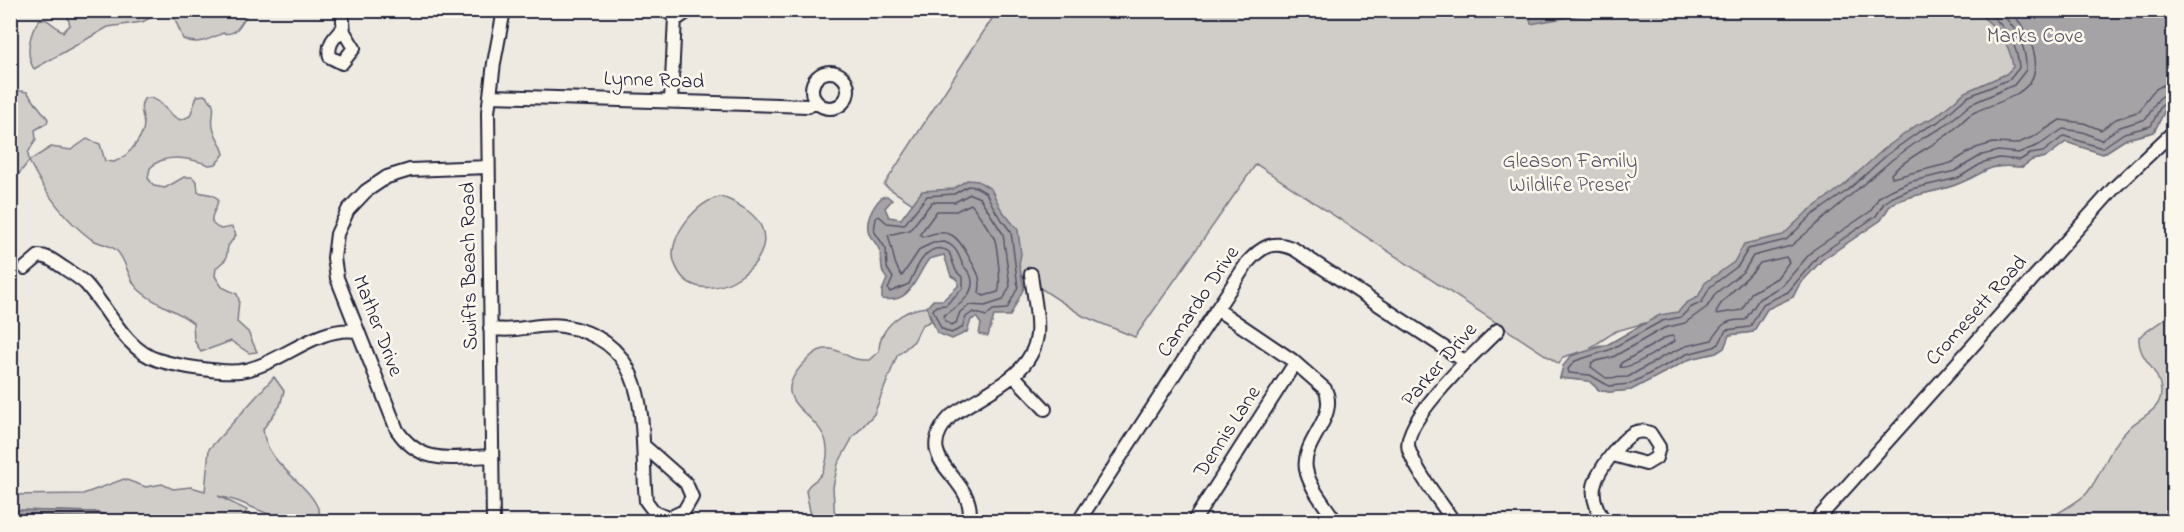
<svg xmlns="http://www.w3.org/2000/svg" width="2184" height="532" font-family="'Indie Flower',sans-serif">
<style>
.green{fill:#d0cdc9;stroke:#797882;stroke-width:1.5;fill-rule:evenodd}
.water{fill:#a6a3a7;stroke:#716f7c;stroke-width:1.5}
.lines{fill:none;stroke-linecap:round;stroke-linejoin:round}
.shore{stroke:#575666;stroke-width:1.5}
.minor-casing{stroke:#22223b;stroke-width:16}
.minor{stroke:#fbf7ec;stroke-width:12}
.labels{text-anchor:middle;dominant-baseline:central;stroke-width:5;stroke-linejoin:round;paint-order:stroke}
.park-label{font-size:21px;fill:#565566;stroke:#fbf7ec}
.street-label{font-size:21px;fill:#22223b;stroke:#fbf7ec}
</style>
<rect width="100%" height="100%" fill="#eeeae2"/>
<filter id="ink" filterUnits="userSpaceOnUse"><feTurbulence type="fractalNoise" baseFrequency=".0167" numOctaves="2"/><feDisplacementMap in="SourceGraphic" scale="12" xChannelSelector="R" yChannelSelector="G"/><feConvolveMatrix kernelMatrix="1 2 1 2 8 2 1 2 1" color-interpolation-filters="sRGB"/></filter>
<g filter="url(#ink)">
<path class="green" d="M66,11H249C242,21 237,37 223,33C210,39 197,46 183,39L175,19L164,11L142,22L108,27L34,69C25,55 29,32 40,19L47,20L63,32L70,25Z
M997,11H2173V105L2165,110L2154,132L2126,139L2103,154L2066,142L2046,157L2032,160L2022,167C1983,164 1992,170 1960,183C1940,192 1917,193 1896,202L1889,207L1881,220L1822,260L1799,285L1793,297L1767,309L1753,332L1729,335L1724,348L1716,353L1690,359L1631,390L1609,392L1599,390L1589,381L1560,378C1563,364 1568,359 1580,352L1563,357L1559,364L1256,164L1135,337L1083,316L884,185ZM1645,323L1607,345L1590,348L1616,331Z
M13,90L27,92L48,119L47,123L35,130L36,139L28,153L29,161L51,147L71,150L87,139L100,144L105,161L114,162C127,157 138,144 143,130C147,120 136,108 145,98C162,96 166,116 181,120L190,116L197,96L204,95C222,106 208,116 214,131C217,139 222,145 224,154L216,164L209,165C190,158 165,152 150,168L148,178L154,186L165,188L184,177H192L197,182L198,192L213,195L218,199C218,211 202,222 221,229L232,227L236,235L228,246L226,259L216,268L215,276L222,287L237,294L239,300L237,322L248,332L257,352L249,353L231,341L201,352L194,340L193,323C176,309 154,305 138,289C127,278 127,260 116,250C109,244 99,244 91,239C64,219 44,191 29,161L11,184L10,92Z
M721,197C730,199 737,204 745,209C808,252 694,328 674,261C667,238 698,199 721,197Z
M2173,299V521H2045C2055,515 2081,500 2087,493C2103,473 2108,448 2130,427C2142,416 2162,410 2161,391C2160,369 2137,359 2139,337L2167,317Z
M927,307L931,321L922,325L914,341L897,356L874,414L853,437L838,464L833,487L835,521H812L806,491C808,484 813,483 818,478C825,472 828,457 827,448C825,410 757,406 810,357C815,352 823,348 831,349C845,351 848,361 869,360L879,351C879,327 903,309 927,307Z
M274,377L284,391L280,406L263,429C266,470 320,485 321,522L285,521L237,501L218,496L247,510L245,514L263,521H108L95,512L11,510L10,495L83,494L124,479L146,487L162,484L173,489L191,487L205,491L209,449Z"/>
<path class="water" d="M1528,11V10L1602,11L1531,24Z
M1975,11H2173V105L2165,110L2154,132L2126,139L2103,154L2066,142L2046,157L2032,160L2022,167C1983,164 1992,170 1960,183C1940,192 1917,193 1896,202L1889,207L1881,220L1822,260L1799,285L1793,297L1767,309L1753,332L1729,335L1724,348L1716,353L1690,359L1631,390L1609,392L1599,390L1589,381L1560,378L1563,366L1571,356L1607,345L1660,315L1678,312L1686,303L1698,297L1705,283L1734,262L1744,244L1783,235L1807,212L1843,186L1884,149L1917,125L1935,117L1965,92L2006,74L2013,67C2010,41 1995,26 1975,11Z
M967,180L978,181L991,189L1001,209L1018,230L1021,254L1019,264L1024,288L1010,316H994L988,336L979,334L981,324L976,317L971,320L967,332L952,339L937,333L927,307L933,300H943L958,286V280L951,276L944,255L929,259C915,277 912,304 882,299V291L887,279C879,270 883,262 880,252C878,245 874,241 870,236C863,223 873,206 882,197L887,196L892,200L885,208L889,217L901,219L922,191L953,189Z
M11,510L95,512L103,514L110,521H11Z"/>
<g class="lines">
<path class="shore" d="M1985,10C2004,25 2018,43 2019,68L2010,79L1967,97L1938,122L1920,131L1888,154L1847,191L1811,216L1786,240L1748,249L1738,266L1710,287L1702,302L1690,308L1681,317L1662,321L1609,350L1575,361L1568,369L1569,373L1590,375L1609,386L1630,384L1687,354L1714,347L1719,344L1726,330L1750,327L1763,304L1788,292L1818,256L1876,216L1884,203L1893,197L1911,189L1958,178L1984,162L1999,158L2020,160L2030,154L2043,152L2064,136L2102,148L2124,133L2151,126L2161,106L2174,100
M1997,10C2015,25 2027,46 2026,70L2014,85L1971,104L1942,128L1924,137L1893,159L1791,246L1753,256L1744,271L1716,293L1707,307L1685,323L1664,328L1613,357L1592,362L1591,367L1606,378L1628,377L1664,356L1686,346L1712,340C1720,325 1726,319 1745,320L1759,299L1783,285L1813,250L1871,211L1879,197L1889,191L1909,182L1955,171L1982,155L1998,151L2018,153L2039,145L2063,129L2083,132L2101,140L2120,127L2146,119C2155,107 2155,94 2174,93
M2010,10C2029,33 2052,72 2018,93C2005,102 1989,105 1975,112C1964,117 1958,128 1947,135C1928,149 1907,157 1891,174L1892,178L1951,163L1976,148L1993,143L2016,144L2035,136L2060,120L2084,123L2101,130L2116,119L2140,111C2148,96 2155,84 2174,83
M968,186L976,187L986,193L996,212L1011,232L1018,287L1007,309L993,310L986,316L973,312L966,317L962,328L951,333L941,328L933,310L936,306L946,305L963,288V278L956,271L949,252C928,238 915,270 909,284L890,292L888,289L893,278L887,268L886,249L874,231L876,218L879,216L887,223L904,225L927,196L954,194Z
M970,194L980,198L1003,234L1010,286L1003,300L985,306L969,305L960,312L956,323L951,325L945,321L944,315C957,308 979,292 970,274C967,269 964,268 962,263C958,253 955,245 944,242L933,243L920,249L902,276C893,265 893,249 888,235L910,230L932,202H955Z
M971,204C974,207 993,235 995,240C997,249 1002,286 998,292L984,296L979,293C982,277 977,272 970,259C958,236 950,226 923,237L920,234L937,211H956Z
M1786,257L1789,262L1777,278L1751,293L1742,310L1716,314C1718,300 1749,279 1760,263Z
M1667,337L1673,336L1675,341C1663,347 1631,370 1620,367L1621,363Z
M10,516L87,518L103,522"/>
<defs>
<path id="minor" d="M342,10L344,32L354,48L342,63L330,57C327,44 334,38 343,28
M664,10L678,18L690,10
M812 90a18 18 0 1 1 36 0a18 18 0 1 1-36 0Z
M490,96L808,106L816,102
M671,101L675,17
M488,167L410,170L387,177L366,191L348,210L337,234L334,258L337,278L397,430C422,467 453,457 492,456
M25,268L39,256C49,256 56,263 64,268C71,273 80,278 86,284C108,308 125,350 158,360C177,366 220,373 240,371C281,365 314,326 356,331
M1218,310L1292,360L1325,389C1339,418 1301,441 1306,469C1309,487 1326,506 1336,522
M490,328C515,334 538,322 563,326C657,342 639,431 646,501L655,513L669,518L684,511L692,497L686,483L643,445
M1014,376L1045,409
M493,522L488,112L494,63L504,10
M969,522C979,476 906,463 951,416C980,394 1032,378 1037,335C1039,315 1033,294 1031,274
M1078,522L1247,263C1261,247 1273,239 1294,249L1466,362
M1193,522L1295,363
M1454,522C1440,501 1417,473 1409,450C1399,422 1478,350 1498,330
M1605,522C1598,511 1592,500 1594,487C1596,473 1620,441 1632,434C1638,430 1644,431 1650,433L1659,447L1656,458L1646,464L1613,455
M1815,522L2114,188L2174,131"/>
</defs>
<use href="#minor" class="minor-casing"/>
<use href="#minor" class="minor"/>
</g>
</g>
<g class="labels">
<g class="park-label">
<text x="2035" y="37">Marks Cove</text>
<text x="1570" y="162">Gleason Family<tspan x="1570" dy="24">Wildlife Preser</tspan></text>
</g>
<g class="street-label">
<text transform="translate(654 81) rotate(2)">Lynne Road</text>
<text transform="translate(470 266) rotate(-91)">Swifts Beach Road</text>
<text transform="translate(1199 302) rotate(-56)">Camardo Drive</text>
<text transform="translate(1977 311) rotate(-48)">Cromesett Road</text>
<text transform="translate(377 326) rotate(69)">Mather Drive</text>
<text transform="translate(1440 365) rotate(-49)">Parker Drive</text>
<text transform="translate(1228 432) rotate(-57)">Dennis Lane</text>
</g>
</g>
<rect width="2184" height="532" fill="none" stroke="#fbf7ec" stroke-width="36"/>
<rect x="18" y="18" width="2148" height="496" fill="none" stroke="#22223b" stroke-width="2" filter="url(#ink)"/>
</svg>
